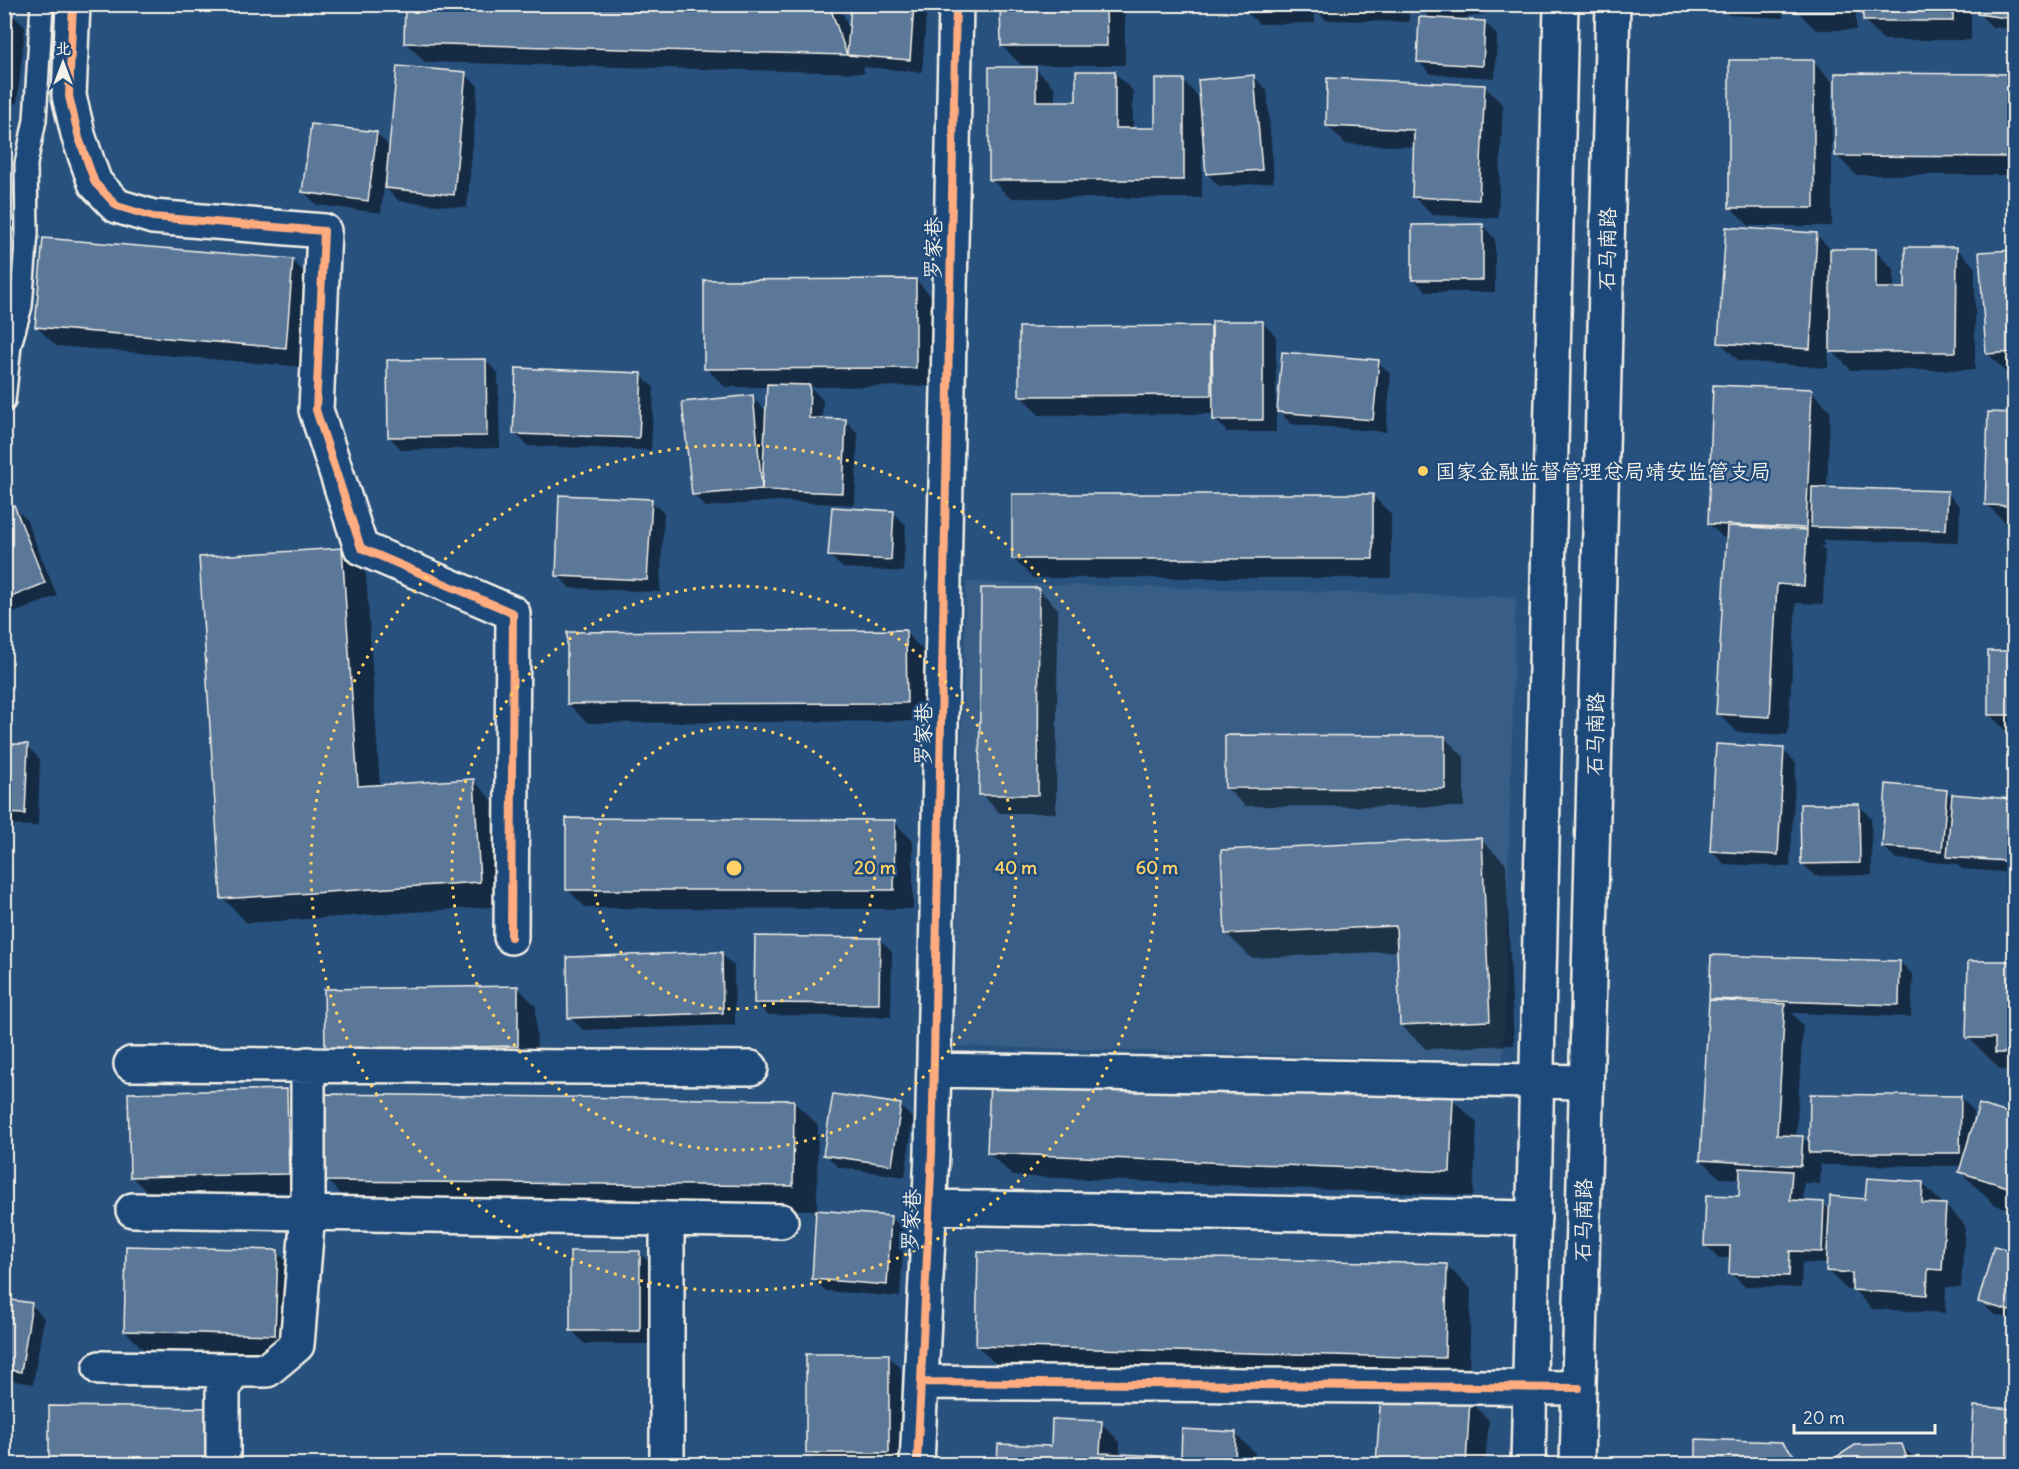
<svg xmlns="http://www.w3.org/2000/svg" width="2019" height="1469" font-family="Delius,'LXGW WenKai TC',sans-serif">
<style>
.built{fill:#375d86}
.shadow{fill:#0007}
.building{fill:#5b7899;stroke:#f4f1e8;stroke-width:1.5}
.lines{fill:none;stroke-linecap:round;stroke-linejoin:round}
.lane-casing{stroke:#f4f1e8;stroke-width:26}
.street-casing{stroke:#f4f1e8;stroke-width:38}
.secondary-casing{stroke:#f4f1e8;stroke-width:38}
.lane{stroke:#1f4a7a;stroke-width:21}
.street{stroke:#1f4a7a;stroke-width:33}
.secondary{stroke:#1f4a7a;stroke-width:33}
.cycleway-casing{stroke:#1f4a7a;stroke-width:11}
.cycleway{stroke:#ffac80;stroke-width:8}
.ring{fill:none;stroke:#ffd166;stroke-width:3;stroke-dasharray:3 6}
.poi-dot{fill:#ffd166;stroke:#1f4a7a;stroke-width:2}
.labels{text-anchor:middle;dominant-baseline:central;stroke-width:5;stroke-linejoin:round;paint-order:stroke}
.street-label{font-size:21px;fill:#f4f1e8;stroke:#1f4a7a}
.poi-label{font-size:21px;fill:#f4f1e8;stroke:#1f4a7a;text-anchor:start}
.centre{fill:#ffd166;stroke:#1f4a7a;stroke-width:3}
.ring-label{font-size:18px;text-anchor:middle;font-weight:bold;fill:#ffd166;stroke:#1f4a7a;stroke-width:5;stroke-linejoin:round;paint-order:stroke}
</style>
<rect width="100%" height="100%" fill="#28517e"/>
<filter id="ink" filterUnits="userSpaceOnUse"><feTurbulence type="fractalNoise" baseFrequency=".0167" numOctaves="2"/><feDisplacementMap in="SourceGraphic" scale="12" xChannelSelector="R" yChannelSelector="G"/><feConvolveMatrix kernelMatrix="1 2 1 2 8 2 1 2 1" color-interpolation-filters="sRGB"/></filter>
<g filter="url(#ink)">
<path class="built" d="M966,582L1516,597L1503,1061L953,1046Z"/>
<path class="shadow" d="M4,4H47V9L4,8Z
M406,4H834L843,14L851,34L853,4H927L922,72L863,67L865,73L425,62L406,43Z
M1002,4H1125V65H1021L1002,46Z
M1246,4H1409V22L1326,20L1314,8L1315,23L1259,24L1246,11Z
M1421,4H1500L1501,10L1456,20L1485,22L1497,35L1495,78L1431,74L1418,61L1431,19L1423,11Z
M1718,4H1784L1783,18L1729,15Z
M1797,4H1971V40H1884L1865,21V6L1856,5V30H1816L1797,11Z
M1980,4H2014V29L1992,27L1979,14Z
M4,13L12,14L25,27L17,104L4,102Z
M1813,62L1832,81V226H1749L1730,207Z
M1036,69L1055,88V102H1078L1114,72L1133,91V130H1157L1183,81L1201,99L1254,77L1267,90L1274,182L1220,187L1207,174L1204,141H1202V198H1010L991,179Z
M465,74L478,86L467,208L399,201L384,186L381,213L317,205L304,192L377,134L390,147Z
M1837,74L2014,75V175H1856L1837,156Z
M1484,86L1503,105L1498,218L1432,215L1413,196L1415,147L1346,144L1327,125Z
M4,184H13L26,197L29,297L6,298L17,309L4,369Z
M1483,226L1495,239V292H1427L1414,279Z
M1816,234L1832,251H1875L1894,270V289H1906L1956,248L1975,267V370H1851L1829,348L1828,368L1739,361L1720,342Z
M2014,252V372H2006L1987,353L1981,254Z
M293,261L312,280L304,367L56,346L37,327Z
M916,280L935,300V386L810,387L823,400L822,420H845L858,433L855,505L776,501L706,507L694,495L752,397L767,412L768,387H725L706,368Z
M1263,323L1276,336V432H1227L1215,419V414L1039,415L1020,395L1210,327L1214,331Z
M485,360L498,373L500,448L402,450L389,437Z
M1378,362L1391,375L1386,432L1291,424L1279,411Z
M641,375L654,388L651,450L528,446L515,433Z
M1811,391L1830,410L1827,489L1947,493L1960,506L1959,543L1824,540V546H1821L1825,551L1823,604L1796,603L1788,735L1737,732L1718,713L1728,542L1709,524Z
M4,413L7,415L4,483Z
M1990,413L2014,414V523H2006L1986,504Z
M1372,495L1391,514V578H1033L1014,559Z
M651,501L664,513L660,592L570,588L558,575Z
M13,506L26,519L57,596L4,617V510Z
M893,512L906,525L903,572L843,568L830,556Z
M342,549L366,574L380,786L473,780L497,805L504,906L247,923L223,898Z
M1039,590L1058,609L1056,813H1000L981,794Z
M905,632L924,651L925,721L588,723L568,704Z
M1989,653H2014V733H2008L1989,714Z
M1445,738L1464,757V807L1245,806L1226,787Z
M4,745L27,746L40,759L38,826L4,825Z
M1783,750L1796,763L1790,867L1724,864L1712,851Z
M1946,791L1953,798L2012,800L2014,803V860L1960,856V859L2014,863V873L1962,869L1956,864L1896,859L1883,846Z
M1859,805L1871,818L1872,875L1815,876L1802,863Z
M894,822L913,841V909L586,908L567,889Z
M1481,840L1506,864L1514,1045L1426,1049L1401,1025L1398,951L1251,958L1226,933Z
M4,847L13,855L8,891L4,890Z
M879,939L892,952L891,1017L768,1015L755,1002Z
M721,954L734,966L735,1025L583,1030L570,1017Z
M1900,962L1913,975L1911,1017L1792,1013L1803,1025L1796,1137L1803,1138L1811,1145L1960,1097L1973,1110V1128L1980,1106L2014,1116V1211L1993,1204L1961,1172L1962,1166L1823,1165L1821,1163L1820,1184L1804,1183L1803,1202L1823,1203L1831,1211L1922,1183L1941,1202V1205L1946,1206L1965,1225L1961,1288L1946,1287L1945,1313L1872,1309L1854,1290H1847L1828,1271V1264L1802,1263L1801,1288L1744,1286L1731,1273V1258H1718L1705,1245L1740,1197L1741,1179L1720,1178L1701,1159L1713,1001L1710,998Z
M1969,962L2014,963V1070H2001L1968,1037Z
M517,987L536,1006L537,1065L327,1050Z
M287,1091L306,1110L308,1192L150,1195L131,1176Z
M1452,1099L1477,1123L1473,1196L1013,1176L988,1152Z
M793,1101L818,1125L817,1210L351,1205L327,1180Z
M900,1106L913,1119L905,1177L838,1167L825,1154Z
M891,1217L904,1230L900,1297L826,1291L813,1279Z
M1995,1247L2014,1253V1320L1993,1314L1980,1301Z
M277,1252L296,1271L293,1354L144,1350L125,1331Z
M639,1253L652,1265V1344H585L572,1331Z
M1446,1265L1471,1289L1469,1382L1002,1370L977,1346Z
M4,1300L32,1305L44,1318L33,1384L4,1379Z
M888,1356L901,1368V1464H820L808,1453Z
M1382,1395L1469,1401L1489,1420L1485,1464H1377Z
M51,1407L232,1464H50Z
M1975,1408L2014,1410V1464H1979L1972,1457Z
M1101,1423L1120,1442V1456L1182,1459L1236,1434L1255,1453L1254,1464H998L999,1445L1052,1448Z
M1698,1441L1796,1458L1836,1459L1901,1445L1920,1464H1697Z"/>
<path class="building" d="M405,4H829L847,55L404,43Z
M851,4H914L910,60L847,55Z
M1000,4H1106L1107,46H1001Z
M1244,4H1302V10L1245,12Z
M1311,4H1397V10L1311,7Z
M1420,4H1456L1421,12Z
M1796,4H1838V12H1796Z
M1863,4H1953V21H1863Z
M1979,4H2014V19L1977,14Z
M4,12L13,13L4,88Z
M1419,17L1485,21L1483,66L1417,62Z
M1729,60H1814V208H1729Z
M397,66L466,72L454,195L385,188Z
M989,67H1036V101H1076V71H1115V128H1155V79H1184V180H989Z
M1835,73L2014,74V157L1835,156Z
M1254,75L1262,170L1206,174L1198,80Z
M1327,78L1485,85L1479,200L1412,197L1414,130L1326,126Z
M311,124L377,132L368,201L302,192Z
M14,182L17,284L4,285V183Z
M1483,224V280H1412V225Z
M1726,227L1817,233L1810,349L1718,343Z
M43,238L293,259L286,348L35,327Z
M1905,247H1957L1956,352H1830V249H1876V288H1905Z
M2014,250V352L1986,354L1979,252Z
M916,279V368L704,369V280Z
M1212,321H1263V420H1213Z
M1211,326V395L1019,396V327Z
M1282,352L1379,360L1373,420L1277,412Z
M486,359L487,436L388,437L387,360Z
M516,368L642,373L639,438L513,434Z
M767,384L810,385L809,418L846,419L843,493L762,490Z
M1713,385L1812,389L1806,528L1708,524Z
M753,395L762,489L692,495L682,402Z
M1988,412L2014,413V506L1985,505Z
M1812,487L1948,491L1946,530L1811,527Z
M1012,494H1373V559H1012Z
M559,495L652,499L647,580L556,576Z
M14,505L45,583L4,600V508Z
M832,507L894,511L891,560L828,556Z
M1727,526L1807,530L1804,586L1777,584L1770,717L1716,714Z
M342,548L358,786L474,779L480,882L221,899L199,557Z
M981,588H1039L1038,795H979Z
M906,630L907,703L567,704V632Z
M1988,651H2014V715H1988Z
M1225,735L1445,736V789L1225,788Z
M4,744H28L25,814L4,813Z
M1716,744L1784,748L1778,855L1710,851Z
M1886,784L1947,790L1942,851L1882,847Z
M1952,794L2012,799L2008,861L1947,857Z
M1800,804H1859L1860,863L1801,864Z
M566,818L895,820L894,890H566Z
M1482,838L1490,1021L1400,1025L1396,926L1225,934L1221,850Z
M755,936L880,938L879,1004L754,1003Z
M722,952L723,1013L568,1018L567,957Z
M1711,955L1900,961L1899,1005L1709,999Z
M1968,961H2014V1053H1995V1038H1966Z
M518,986V1046L325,1050L324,989Z
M1709,1000L1785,1004L1777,1135L1803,1136L1801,1166L1700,1160Z
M990,1078L1453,1097L1450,1172L987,1153Z
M287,1089L289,1174L130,1177L128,1093Z
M326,1094L794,1100L793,1186L325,1181Z
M833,1094L901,1104L892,1165L823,1155Z
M1810,1094L1961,1096L1960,1153H1809Z
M1979,1104L2014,1115V1189L1959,1172Z
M1740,1168L1792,1171L1790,1200L1824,1202L1822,1252L1790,1251L1789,1276L1729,1274L1730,1246H1704L1706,1195L1739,1196Z
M1867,1178L1923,1182L1922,1203L1946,1204L1942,1270L1928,1269L1927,1295L1852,1290V1273L1826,1271L1830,1196L1865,1199Z
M816,1210L891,1216L887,1285L812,1279Z
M126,1246L278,1250L275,1335L124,1331Z
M1994,1246L2014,1251V1312L1978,1302Z
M570,1251H640V1331H570Z
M978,1252L1447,1264L1445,1358L976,1346Z
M4,1299L32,1303L21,1372L4,1369Z
M806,1354H889V1453H806Z
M1381,1393L1470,1399L1466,1464H1376Z
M49,1406L214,1408L213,1464H49Z
M1974,1406L2014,1409V1461L1971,1458Z
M1052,1419L1102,1421L1100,1453L1181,1457L1182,1429L1236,1432L1235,1464H997L998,1444L1051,1446Z
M1696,1439L1782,1442L1795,1456L1835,1458L1855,1445L1902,1444L1909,1464H1924H1696Z"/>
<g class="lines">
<defs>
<path id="lane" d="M4,401L10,345L21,306L27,233L26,164L35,120L42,4"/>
<path id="street" d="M73,4L69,96L79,138L95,183L117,206L153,217L324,231L316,410L361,548L513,613L511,937
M131,1064L751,1068
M934,1070L1586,1082
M929,1207L1534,1218
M133,1210L781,1221
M667,1219V1464
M100,1368L232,1370
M921,1382L1579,1388
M223,1464V1391L232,1370H267L297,1345L308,1213V1064
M917,1464L932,1153L956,4"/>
<path id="secondary" d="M1528,1464L1561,4
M1577,1464L1613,4"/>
</defs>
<use href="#lane" class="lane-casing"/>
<use href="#street" class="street-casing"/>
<use href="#secondary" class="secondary-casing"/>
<use href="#lane" class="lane"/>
<use href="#street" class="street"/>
<use href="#secondary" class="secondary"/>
<defs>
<path id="cycleway" d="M73,4L69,96L79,138L95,183L117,206L153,217L324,231L316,410L361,548L513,613L511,937
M921,1382L1579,1388
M917,1464L932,1153L956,4"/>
</defs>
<use href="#cycleway" class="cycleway-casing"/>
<use href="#cycleway" class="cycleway"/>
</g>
</g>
<g class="ring">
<circle cx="734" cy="868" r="141"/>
<circle cx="734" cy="868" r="282"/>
<circle cx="734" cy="868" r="423"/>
</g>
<circle class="poi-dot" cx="1423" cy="471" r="6"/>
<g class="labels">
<g class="street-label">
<text transform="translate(933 248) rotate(-89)">罗家巷</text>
<text transform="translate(1607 249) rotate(-89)">石马南路</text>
<text transform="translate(923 734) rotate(-89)">罗家巷</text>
<text transform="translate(1595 734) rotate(-89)">石马南路</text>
<text transform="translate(911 1220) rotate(-87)">罗家巷</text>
<text transform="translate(1583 1220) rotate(-89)">石马南路</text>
</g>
<g class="poi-label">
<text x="1435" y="471">国家金融监督管理总局靖安监管支局</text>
</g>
</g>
<circle cx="734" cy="868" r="9" class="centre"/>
<g class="ring-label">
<text x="875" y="874">20 m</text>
<text x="1016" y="874">40 m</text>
<text x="1157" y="874">60 m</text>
</g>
<rect width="2019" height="1469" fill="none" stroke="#1f4a7a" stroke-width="24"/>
<rect x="12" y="12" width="1995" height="1445" fill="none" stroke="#f4f1e8" stroke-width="2" filter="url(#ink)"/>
<g transform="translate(63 63)" stroke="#1f4a7a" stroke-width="4.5" paint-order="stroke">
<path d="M0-4.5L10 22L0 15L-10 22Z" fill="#f4f1e8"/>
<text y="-9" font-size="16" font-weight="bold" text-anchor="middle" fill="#f4f1e8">北</text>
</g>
<path d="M1794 1424v9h141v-9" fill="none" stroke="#f4f1e8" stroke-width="3"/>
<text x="1803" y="1424" font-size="18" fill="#f4f1e8" stroke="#1f4a7a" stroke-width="4.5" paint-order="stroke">20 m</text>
</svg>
